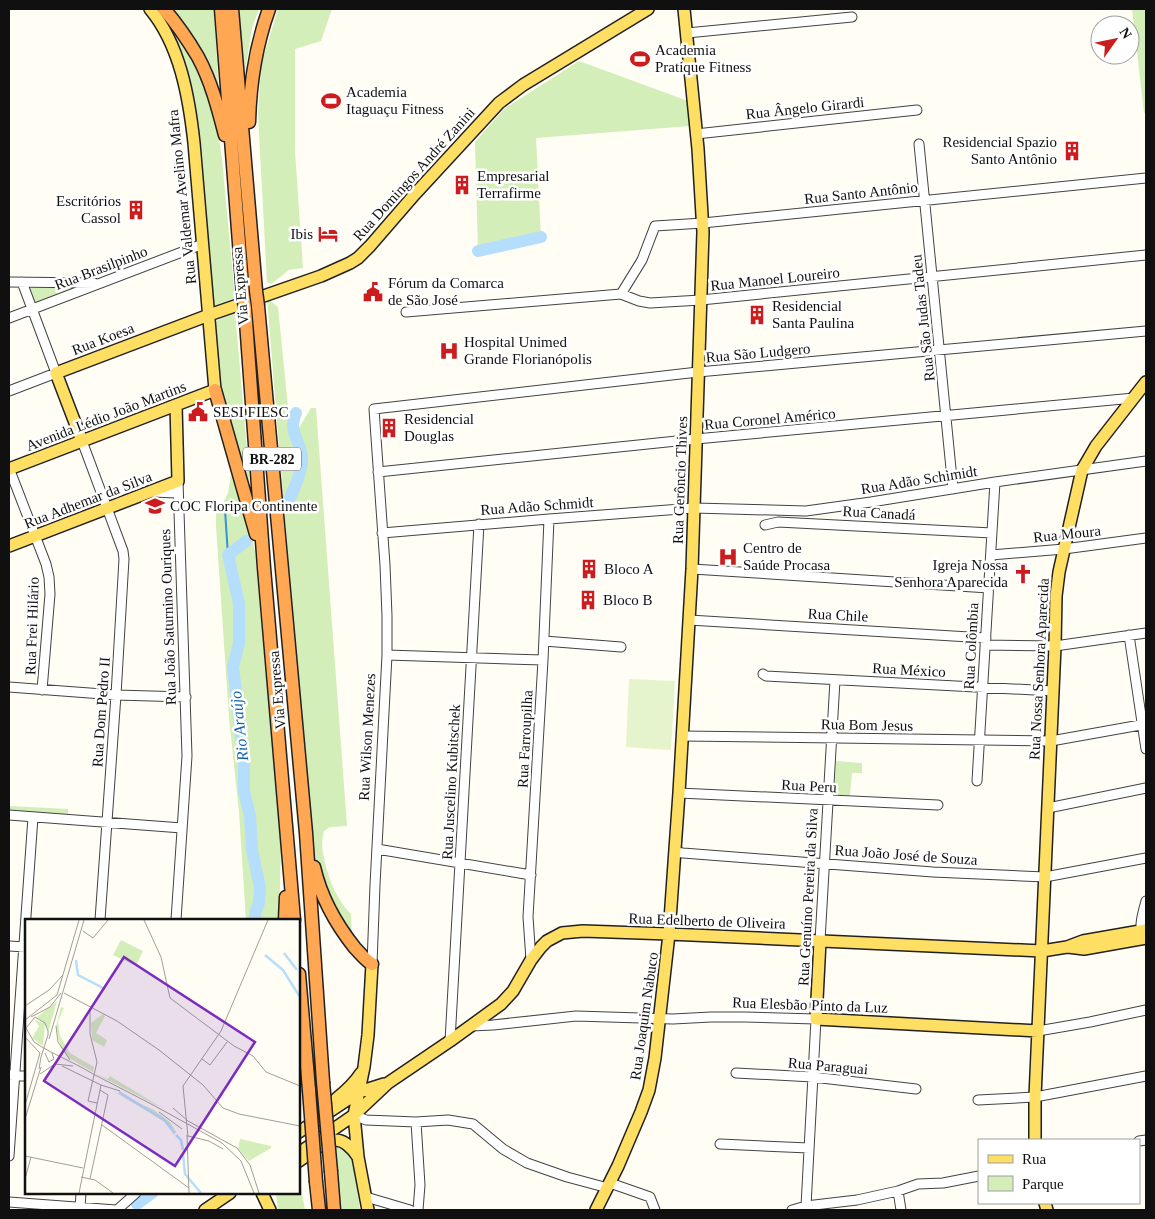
<svg xmlns="http://www.w3.org/2000/svg" width="1155" height="1219" font-family="Georgia,serif">
<style>
.green{fill:#d3eeb9}
.pitch{fill:#e5f4cc}
.lines{fill:none;stroke-linecap:round;stroke-linejoin:round}
.stream{stroke:#3591d8;stroke-width:2}
.river{stroke:#b4defb;stroke-width:12}
.minor-casing{stroke:#434343;stroke-width:11}
.major-casing{stroke:#212121;stroke-width:14}
.highway-casing{stroke:#212121;stroke-width:15}
.minor{stroke:#fff;stroke-width:9}
.major{stroke:#ffde64;stroke-width:11}
.highway{stroke:#ffa752;stroke-width:12}
.highway-bridge-casing{stroke:#212121;stroke-width:15;stroke-linecap:butt}
.highway-bridge{stroke:#ffa752;stroke-width:12}
.labels{text-anchor:middle;dominant-baseline:central;stroke-width:5;stroke-linejoin:round;paint-order:stroke}
.shield{fill:#fff;stroke:#585858;stroke-width:1}
.shield-label{font-size:14px;font-weight:bold;fill:#101010}
.poi-label{font-size:15px;fill:#101010;stroke:#fff;text-anchor:start}
.street-label{font-size:15px;fill:#101010;stroke:#fff}
.water-label{font-size:16px;font-style:italic;fill:#0e63ae;stroke:#fff}
.inset-river{fill:none;stroke:#b4defb;stroke-width:2.5}
.inset-road{fill:none;stroke:#9f9e99;stroke-width:1}
.view{fill:#7b2cbf;fill-opacity:0.15;stroke:#7b2cbf;stroke-width:2.5}
.inset-edge{fill:none;stroke:#101010;stroke-width:2.5}
</style>
<rect width="100%" height="100%" fill="#fffdf4"/>
<path class="green" d="M171,9H214L219,95L202,50L185,25Z
M238,9H259L252,28L244,78Z
M278,9H332L321,41L295,49V151L303,268L289,270L271,284L267,282L258,114L261,65Z
M1132,9H1146V112L1144,113Z
M168,20L189,48L215,113L222,159L235,298L213,306L196,111L182,57Z
M579,61L688,101L690,126L536,138L541,237L478,251L475,142L504,109Z
M73,287L32,306L25,288Z
M267,298L278,307L288,407L299,428L311,408H316L347,826L330,827L324,831C323,836 322,841 322,846C325,870 334,897 351,914L352,939L318,875L312,852Z
M235,312L250,484L221,404L214,322Z
M231,475L250,528L255,552L281,845L279,920H246L239,812L229,718L216,526V512L222,505L228,493Z
M836,761L862,763V773H852L850,796L834,795Z
M9,806L68,809V816L9,812Z
M334,1145L347,1150L353,1156L360,1210H341Z
M299,1177L305,1210H278L276,1193H299Z"/>
<path class="pitch" d="M629,679L675,681L671,750L626,747Z"/>
<g class="lines">
<path class="stream" d="M225,510L228,555"/>
<path class="river" d="M478,251L541,237
M286,507C292,492 302,475 302,458C301,440 287,432 296,413
M246,541L228,555L239,603V643L233,667L244,757V791L250,816L252,850L260,887L259,903L256,911L254,920
M137,1204L152,1193"/>
<defs>
<path id="minor" d="M687,33L852,17
M696,134L917,110
M919,144L953,489
M9,282L94,283
M621,294L642,260L655,226L703,223L1146,178
M406,312L621,294L639,301L650,303L701,300L1146,255
M9,318L203,244
M9,391L56,373L22,282
M82,441L123,551L124,559L116,695L100,920
M9,468L46,564L49,577L50,594L42,690
M378,472L696,439L1134,398
M153,492L176,493
M765,525L778,522L992,533
M382,533L549,519L694,508L806,511L871,502L995,482L1146,461
M991,555L1064,549L1146,538
M692,569L989,588
M689,620L986,638
M1129,635L1146,749
M544,641L621,647
M985,645L1055,646L1146,633
M387,655L543,660
M763,674L766,676L1053,691
M9,687L116,695L186,697
M682,736L1051,741L1146,724
M977,781L995,482
M679,793L938,805
M1048,808L1146,788
M9,815L182,828
M377,849L531,875
M675,852L683,853L933,872L1045,877L1146,858
M176,920L187,756L178,481
M1142,936C1139,924 1143,912 1146,901
M820,941L835,680
M9,946L26,947
M531,960L528,917L543,660L549,519
M372,964L375,885L387,655V616L385,565L374,409L698,372L1146,331
M471,1026L493,1025L576,1016L673,1019L711,1017H744L816,1019L806,1206
M1038,1031L1090,1022L1146,1010
M450,1041L479,524
M736,1073L813,1077L916,1089
M9,1075L26,1076
M978,1100L1035,1097L1146,1076
M354,1115L366,1120L416,1122L448,1120L473,1124L503,1149L527,1163L567,1177L608,1188
M416,1122L420,1185L418,1210
M1139,1141L1146,1140
M720,1144L809,1148
M9,1156L33,817
M610,1183L650,1197L655,1210
M898,1191L901,1210
M366,1197L410,1210
M9,1202L116,1210
M80,1208L81,1193
M117,1210L136,1193
M792,1210L806,1206L857,1200L898,1191L918,1184L943,1183L979,1176"/>
<path id="major" d="M82,441L56,373L209,315L321,276L350,263L358,258L370,246L415,194L499,103L523,85L648,9
M9,469L215,390L194,143C189,97 180,45 150,9
M9,546L178,481L176,405
M820,941L816,1019L1038,1031
M1068,947L1084,949L1146,938
M336,1099C346,1091 354,1084 361,1073
M299,1132L359,1092L384,1084
M1035,1140V1097L1055,646L1056,596L1059,572L1082,470L1096,446L1146,382
M299,1153L354,1115L388,1083L450,1041L501,1004L513,991L531,960L541,947L547,941L562,933L583,931L669,934L1042,951L1067,947L1083,941L1146,930
M299,1161C322,1145 337,1125 358,1157
M262,1193L270,1210
M1045,1203L1047,1210
M205,1210L230,1193
M368,1210L358,1157L354,1115L364,1067L368,1035L372,964
M596,1210L618,1166L641,1112L649,1090L655,1058L669,934L679,793L692,569L703,232L698,149L684,9"/>
<path id="highway" d="M164,9C177,24 188,40 198,57C211,81 218,108 225,135
M221,9L243,295
M232,9L256,291
M249,122C250,83 256,45 269,9
M258,306L306,833L323,1082
M245,308L264,568L294,920
M215,390L256,534
M314,867C321,898 335,923 355,948C361,954 365,960 372,964
M285,920L286,897
M299,974L309,1090
M331,1172L334,1210
M316,1182L319,1210"/>
</defs>
<use href="#minor" class="minor-casing"/>
<use href="#major" class="major-casing"/>
<use href="#highway" class="highway-casing"/>
<use href="#minor" class="minor"/>
<use href="#major" class="major"/>
<use href="#highway" class="highway"/>
<defs>
<path id="highway-bridge" d="M256,291L258,306
M243,295L245,308
M323,1082L331,1172
M309,1090L316,1182"/>
</defs>
<use href="#highway-bridge" class="highway-bridge-casing"/>
<use href="#highway-bridge" class="highway-bridge"/>
</g>
<defs>
<symbol id="stadium-bare" viewBox="-9 -9 18 18"><path d="M0-5a6.5 5 0 1 0 0 10a6.5 5 0 1 0 0-10ZM-3.5-1.8h7v3.6h-7Z" fill="#cd1c1e" stroke="#fff" stroke-width="2.5" paint-order="stroke"/></symbol>
<symbol id="building-bare" viewBox="-9 -9 18 18"><path d="M-4-6H4V6H1V3H-1V6H-4ZM-2.5-4.3h1.7v1.8h-1.7ZM.8-4.3h1.7v1.8H.8ZM-2.5-1h1.7V.8h-1.7ZM.8-1h1.7V.8H.8Z" fill="#cd1c1e" stroke="#fff" stroke-width="2.5" paint-order="stroke"/></symbol>
<symbol id="hotel-bare" viewBox="-9 -9 18 18"><path d="M-6-4.5h1.5V1H6V5H4.5V3h-9V5H-6ZM-4 0a1.8 1.8 0 1 1 3.6 0ZM.5 0V-2.5h3Q6-2.5 6 0Z" fill="#cd1c1e" stroke="#fff" stroke-width="2.5" paint-order="stroke"/></symbol>
<symbol id="civic-bare" viewBox="-9 -9 18 18"><path d="M-.6-6.5H3V-4.5H.6V-3L4-1V1h2V6H-6V1h2V-1L-.6-3ZM-1.2 2.5V6h2.4V2.5Z" fill="#cd1c1e" stroke="#fff" stroke-width="2.5" paint-order="stroke"/></symbol>
<symbol id="hospital-bare" viewBox="-9 -9 18 18"><path d="M-5-5h3v3.5h4V-5h3V5h-3V1.5h-4V5h-3Z" fill="#cd1c1e" stroke="#fff" stroke-width="2.5" paint-order="stroke"/></symbol>
<symbol id="school-bare" viewBox="-9 -9 18 18"><path d="M0-5L7-2L0 1L-7-2ZM-4 1L0 2.5L4 1V4Q0 6-4 4Z" fill="#cd1c1e" stroke="#fff" stroke-width="2.5" paint-order="stroke"/></symbol>
<symbol id="church-bare" viewBox="-9 -9 18 18"><path d="M-1.2-6h2.4v3.5h3.3v2.4h-3.3V6h-2.4V-.1h-3.3v-2.4h3.3Z" fill="#cd1c1e" stroke="#fff" stroke-width="2.5" paint-order="stroke"/></symbol>
</defs>
<g fill-rule="evenodd">
<use href="#stadium-bare" x="626" y="45" width="28" height="28"/>
<use href="#stadium-bare" x="317" y="87" width="28" height="28"/>
<use href="#building-bare" x="1058" y="137" width="28" height="28"/>
<use href="#building-bare" x="448" y="171" width="28" height="28"/>
<use href="#building-bare" x="122" y="196" width="28" height="28"/>
<use href="#hotel-bare" x="314" y="220" width="28" height="28"/>
<use href="#civic-bare" x="359" y="278" width="28" height="28"/>
<use href="#building-bare" x="743" y="301" width="28" height="28"/>
<use href="#hospital-bare" x="435" y="337" width="28" height="28"/>
<use href="#civic-bare" x="184" y="398" width="28" height="28"/>
<use href="#building-bare" x="375" y="414" width="28" height="28"/>
<use href="#school-bare" x="141" y="492" width="28" height="28"/>
<use href="#hospital-bare" x="714" y="543" width="28" height="28"/>
<use href="#building-bare" x="575" y="555" width="28" height="28"/>
<use href="#church-bare" x="1009" y="560" width="28" height="28"/>
<use href="#building-bare" x="574" y="586" width="28" height="28"/>
</g>
<g class="labels">
<rect class="shield" x="243" y="447.5" width="58" height="23" rx="4"/>
<g class="shield-label">
<text x="272" y="459">BR-282</text>
</g>
<g class="poi-label">
<text x="655" y="50">Academia<tspan x="655" dy="17">Pratique Fitness</tspan></text>
<text x="346" y="92">Academia<tspan x="346" dy="17">Itaguaçu Fitness</tspan></text>
<text x="1057" y="142" text-anchor="end">Residencial Spazio<tspan x="1057" dy="17">Santo Antônio</tspan></text>
<text x="477" y="176">Empresarial<tspan x="477" dy="17">Terrafirme</tspan></text>
<text x="121" y="201" text-anchor="end">Escritórios<tspan x="121" dy="17">Cassol</tspan></text>
<text x="313" y="234" text-anchor="end">Ibis</text>
<text x="388" y="283">Fórum da Comarca<tspan x="388" dy="17">de São José</tspan></text>
<text x="772" y="306">Residencial<tspan x="772" dy="17">Santa Paulina</tspan></text>
<text x="464" y="342">Hospital Unimed<tspan x="464" dy="17">Grande Florianópolis</tspan></text>
<text x="213" y="412">SESI FIESC</text>
<text x="404" y="419">Residencial<tspan x="404" dy="17">Douglas</tspan></text>
<text x="170" y="506">COC Floripa Continente</text>
<text x="743" y="548">Centro de<tspan x="743" dy="17">Saúde Procasa</tspan></text>
<text x="1008" y="565" text-anchor="end">Igreja Nossa<tspan x="1008" dy="17">Senhora Aparecida</tspan></text>
<text x="604" y="569">Bloco A</text>
<text x="603" y="600">Bloco B</text>
</g>
<g class="street-label">
<text transform="translate(805 108) rotate(-6)">Rua Ângelo Girardi</text>
<text transform="translate(414 174) rotate(-48)">Rua Domingos André Zanini</text>
<text transform="translate(861 193) rotate(-6)">Rua Santo Antônio</text>
<text transform="translate(182 197) rotate(-96)">Rua Valdemar Avelino Mafra</text>
<text transform="translate(101 268) rotate(-21)">Rua Brasilpinho</text>
<text transform="translate(775 279) rotate(-6)">Rua Manoel Loureiro</text>
<text transform="translate(240 286) rotate(-95)">Via Expressa</text>
<text transform="translate(923 318) rotate(-96)">Rua São Judas Tadeu</text>
<text transform="translate(103 339) rotate(-21)">Rua Koesa</text>
<text transform="translate(758 353) rotate(-5)">Rua São Ludgero</text>
<text transform="translate(106 416) rotate(-21)">Avenida Lédio João Martins</text>
<text transform="translate(770 419) rotate(-5)">Rua Coronel Américo</text>
<text transform="translate(680 480) rotate(-88)">Rua Gerôncio Thives</text>
<text transform="translate(919 480) rotate(-9)">Rua Adão Schimidt</text>
<text transform="translate(88 500) rotate(-21)">Rua Adhemar da Silva</text>
<text transform="translate(537 506) rotate(-4)">Rua Adão Schmidt</text>
<text transform="translate(879 513) rotate(3)">Rua Canadá</text>
<text transform="translate(1067 534) rotate(-6)">Rua Moura</text>
<text transform="translate(838 615) rotate(3)">Rua Chile</text>
<text transform="translate(168 617) rotate(-92)">Rua João Saturnino Ouriques</text>
<text transform="translate(32 626) rotate(-88)">Rua Frei Hilário</text>
<text transform="translate(971 646) rotate(-87)">Rua Colômbia</text>
<text transform="translate(1039 669) rotate(-87)">Rua Nossa Senhora Aparecida</text>
<text transform="translate(909 670) rotate(3)">Rua México</text>
<text transform="translate(277 690) rotate(-95)">Via Expressa</text>
<text transform="translate(101 712) rotate(-86)">Rua Dom Pedro II</text>
<text transform="translate(867 725) rotate(1)">Rua Bom Jesus</text>
<text transform="translate(367 737) rotate(-87)">Rua Wilson Menezes</text>
<text transform="translate(525 739) rotate(-87)">Rua Farroupilha</text>
<text transform="translate(451 782) rotate(-87)">Rua Juscelino Kubitschek</text>
<text transform="translate(809 786) rotate(3)">Rua Peru</text>
<text transform="translate(906 855) rotate(4)">Rua João José de Souza</text>
<text transform="translate(808 897) rotate(-87)">Rua Genuíno Pereira da Silva</text>
<text transform="translate(707 921) rotate(2)">Rua Edelberto de Oliveira</text>
<text transform="translate(810 1005) rotate(2)">Rua Elesbão Pinto da Luz</text>
<text transform="translate(644 1016) rotate(-82)">Rua Joaquim Nabuco</text>
<text transform="translate(828 1066) rotate(5)">Rua Paraguai</text>
</g>
<g class="water-label">
<text transform="translate(239 726) rotate(-96)">Rio Araújo</text>
</g>
</g>
<g transform="translate(25 919)">
<rect width="275" height="275" fill="#fffdf4"/>
<path d="M96,21L118,32L111,47L88,36ZM32,82L23,114V109L12,98ZM36,88L39,89L33,102L35,117L45,134L69,148L68,153L44,139L36,129L31,107ZM78,95L80,97L71,114L82,121L79,128L67,121L66,104ZM9,100L20,105L18,127L7,119L14,107ZM69,154L83,160L85,157L139,190ZM88,172L129,191L145,203L151,213L149,216L140,203ZM215,220L246,227V229L224,242L213,230Z" fill="#d3eeb9"/>
<path class="inset-river" d="M259,34L272,51M240,36L258,51L275,78M51,41L53,56L80,70M94,173L139,201L150,214M151,216L156,221L158,231M158,235L160,255L176,274"/>
<path class="inset-road" d="M119,1L136,38L145,79L209,127L228,137L241,153L275,167M58,12L68,19L83,1M39,74L92,102L134,131L178,166L198,189L214,195L275,207M0,87L24,71L38,56M65,91V115L72,143L63,182L72,184M6,98L25,88L36,74M0,101L32,76L54,1M31,107L33,123L45,141M0,118L15,134L0,186M24,120L59,1M20,134L24,143L29,140L27,134M177,140L185,146L202,123M37,147L76,166L54,274M14,150L16,138L23,116V112L20,104L10,98L1,109L9,123L17,128L24,132L54,147L70,156L130,187L197,224L216,242L229,274M15,155L30,145L48,147M76,166L95,172M148,189L163,202L212,229L225,246L234,274M134,193L157,210M0,200L16,148M77,206L164,269M162,216L164,274M163,217L184,222L198,230M163,218L158,167L196,112L243,1M0,237L58,249M56,258L70,261L88,274M0,260L6,238M65,260L83,176L75,171"/>
<path class="view" d="M99,38L230,123L150,247L19,162Z"/>
<rect width="275" height="275" class="inset-edge"/>
</g>
<rect width="1155" height="1219" fill="none" stroke="#101010" stroke-width="20"/>
<rect x="978" y="1139" width="162" height="65" fill="#ffffff" stroke="#9f9f9f"/>
<rect x="988" y="1155" width="25" height="8" fill="#ffde64" stroke="#9f9f9f"/>
<text x="1022" y="1164" font-size="15" fill="#101010">Rua</text>
<rect x="988" y="1176" width="25" height="15" fill="#d3eeb9" stroke="#9f9f9f"/>
<text x="1022" y="1189" font-size="15" fill="#101010">Parque</text>
<g transform="translate(1115 40) rotate(57)"><circle r="24" fill="#ffffff" stroke="#9f9f9f"/>
<path d="M0-4L9 19L0 12L-9 19Z" fill="#cd1c1e"/>
<text y="-8" font-size="14" font-weight="bold" text-anchor="middle" fill="#101010">N</text>
</g>
</svg>
